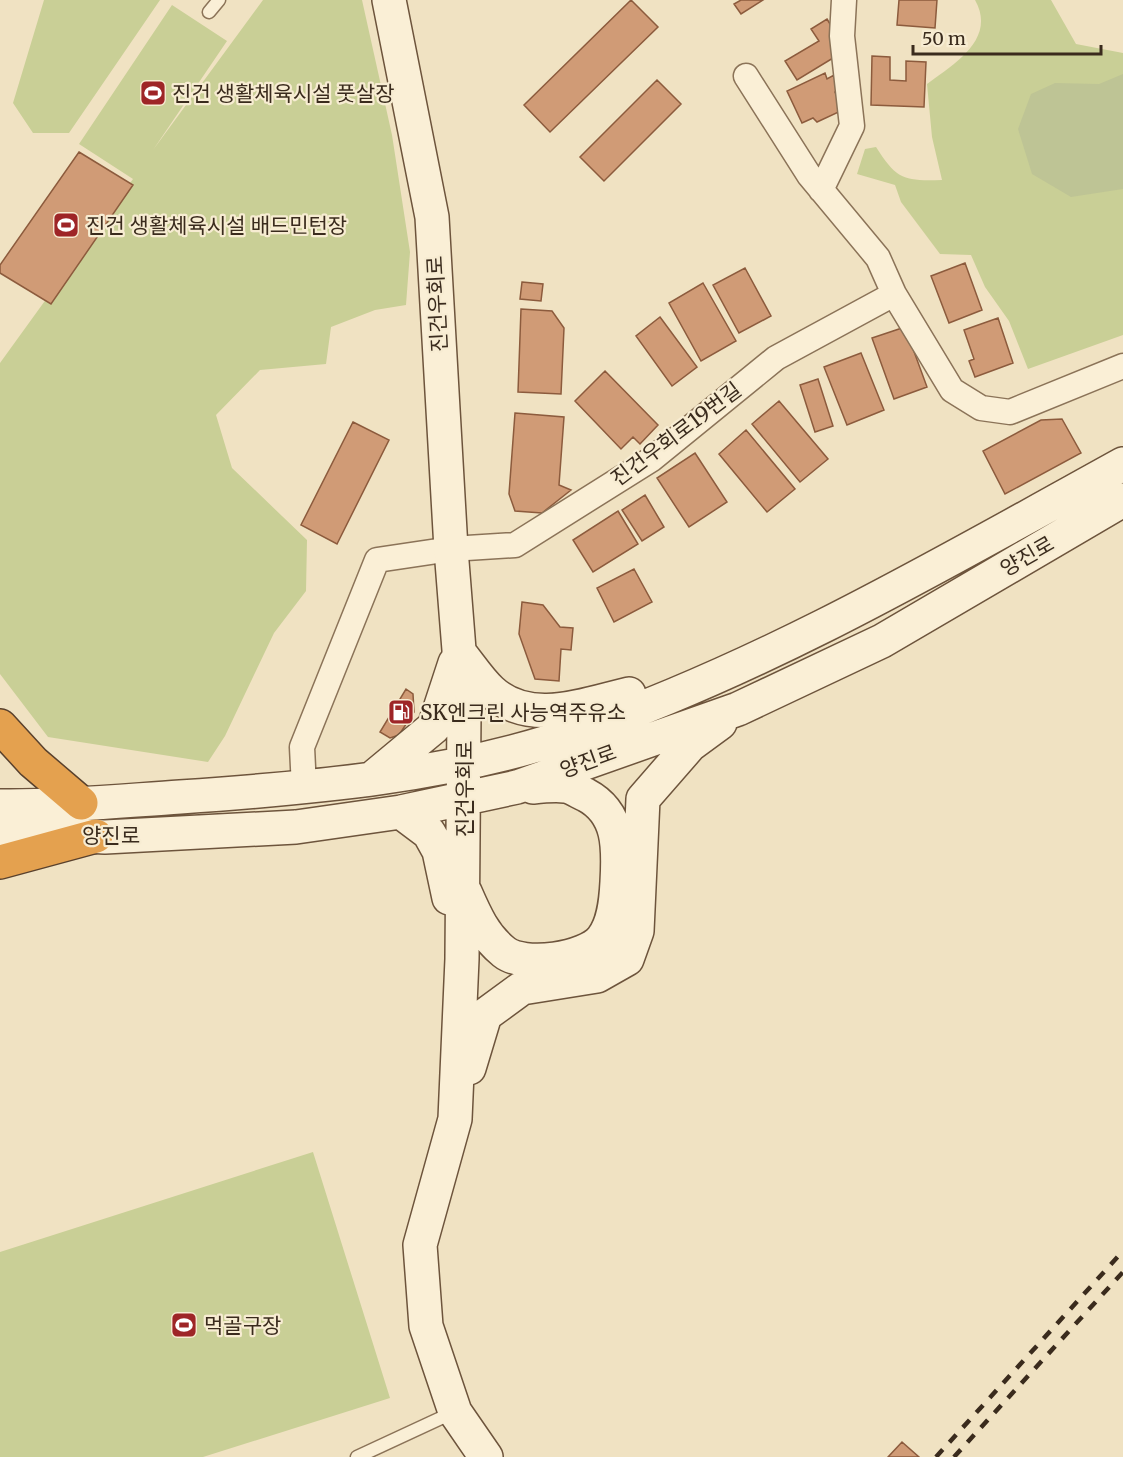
<svg xmlns="http://www.w3.org/2000/svg" width="1123" height="1457" font-family="Merriweather,'Noto Sans KR',serif">
<style>
.green{fill:#c9cf96}
.cemetery{fill:#bec495}
.building{fill:#d09b76;stroke:#8c5b3d;stroke-width:1.5}
.lines{fill:none;stroke-linecap:round;stroke-linejoin:round}
.lane-casing{stroke:#8b7358;stroke-width:15}
.street-casing{stroke:#8b7358;stroke-width:27}
.secondary-casing{stroke:#6d543c;stroke-width:36}
.highway-casing{stroke:#59412d;stroke-width:36}
.lane{stroke:#faefd6;stroke-width:12}
.street{stroke:#faefd6;stroke-width:24}
.secondary{stroke:#faefd6;stroke-width:33}
.highway{stroke:#e4a14f;stroke-width:33}
.rail{stroke:#3a2b1d;stroke-width:4.5;stroke-dasharray:10 10;stroke-linecap:butt}
.labels{text-anchor:middle;dominant-baseline:central;stroke-width:4.5;stroke-linejoin:round;paint-order:stroke}
.poi-label{font-size:21px;fill:#3a2b1d;stroke:#f7ecd2;text-anchor:start}
.street-label{font-size:21px;fill:#3a2b1d;stroke:#f7ecd2}
</style>
<rect width="100%" height="100%" fill="#f0e2c2"/>
<path class="green" d="M44,0H160L69,133H33L13,103Z
M263,0H362L392,135L410,252L406,305L375,310L331,327L326,364L260,370L216,415L232,468L307,540L306,591L274,633L225,736L208,762L48,737L0,674V363L133,179L79,144L172,5L227,41L153,150Z
M975,0H1051L1076,44L1123,53V335L1028,369L1009,321L985,287L971,255L940,254L901,202L895,185L857,174L865,149L876,147C897,180 904,181 942,180L932,137L927,84C954,64 997,39 975,0Z
M313,1152L390,1398L203,1457H0V1252Z"/>
<path class="cemetery" d="M1123,74V189L1071,197L1032,174L1018,129L1031,94L1055,83L1099,84Z"/>
<path class="building" d="M631,0L658,27L550,132L524,105Z
M741,0H763L741,14L734,4Z
M899,0H937L935,28L897,25Z
M827,19L836,34L838,55L797,80L785,61L819,41L811,29Z
M872,56L890,57V80L906,81V61L926,62L924,107L871,105Z
M825,73L827,79L834,75L840,89L835,92L843,110L817,122L813,118L802,123L787,91Z
M657,80L681,104L604,181L580,157Z
M79,152L133,185L51,304L0,273V265Z
M965,263L982,310L949,323L931,276Z
M745,268L771,316L739,333L713,285Z
M522,282L543,284L541,301L520,299Z
M703,283L736,341L701,361L669,303Z
M521,309L552,311L564,328L561,394L518,392Z
M660,317L697,367L672,386L636,336Z
M998,318L1013,363L975,377L969,361L974,359L964,330Z
M905,327L927,387L894,399L872,338Z
M861,353L884,410L847,425L824,367Z
M605,371L658,425L640,444L633,437L621,449L575,401Z
M818,379L833,426L815,432L800,385Z
M779,401L828,459L800,482L752,424Z
M515,413L564,417L559,485L571,490L542,513L515,511L509,494Z
M1062,419L1081,453L1005,494L983,451L1041,420Z
M353,422L389,440L337,544L301,525Z
M746,430L795,489L767,512L719,454Z
M695,453L727,502L689,527L657,478Z
M645,495L664,527L642,541L622,510Z
M618,511L638,544L593,572L573,540Z
M634,569L652,602L614,622L597,588Z
M522,602L543,605L560,627L573,628L571,650L561,649L559,681L535,679L519,634Z
M406,689L413,694L414,712L399,735L390,738L380,732Z
M902,1442L919,1457H888Z"/>
<g class="lines">
<defs>
<path id="lane" d="M209,12L219,0
M357,1457L454,1412"/>
<path id="street" d="M746,76L809,175L878,258L894,294L952,390L981,408L1010,412L1123,366
M821,190L852,126L842,36L844,0
M304,788L302,747L377,560L451,549L515,545L652,459L776,358L894,294"/>
<path id="secondary" d="M389,0L432,217L451,549L464,713L462,959L455,1119L420,1245L426,1326L455,1412L486,1457
M459,652C469,664 479,680 491,691C530,727 585,704 629,694
M375,776L434,727L455,663
M0,806C59,807 120,801 180,797C312,788 454,776 581,731C771,664 947,561 1123,464
M401,812L429,833L439,851L449,898
M0,832L105,837L296,827L401,812L517,787L738,709L882,641L1123,500
M465,892C475,915 484,936 504,952C524,968 586,959 602,939C614,924 616,901 617,882C619,848 620,813 586,795C579,792 572,787 565,786C555,785 543,786 533,787
M469,1068L485,1015L522,988L597,976L627,959L637,931L643,799L690,745L720,723"/>
<path id="highway" d="M0,726L33,762L81,803
M0,862L96,836"/>
</defs>
<use href="#lane" class="lane-casing"/>
<use href="#street" class="street-casing"/>
<use href="#secondary" class="secondary-casing"/>
<use href="#highway" class="highway-casing"/>
<use href="#lane" class="lane"/>
<use href="#street" class="street"/>
<use href="#secondary" class="secondary"/>
<use href="#highway" class="highway"/>
<path class="rail" d="M936,1457L1123,1251
M954,1457L1123,1272"/>
</g>
<defs>
<symbol id="stadium-square" viewBox="-11 -11 22 22"><rect x="-9" y="-9" width="18" height="18" rx="4" fill="#9e2527" stroke="#f7ecd2"/><path d="M0-5a6.5 5 0 1 0 0 10a6.5 5 0 1 0 0-10ZM-3.5-1.8h7v3.6h-7Z" fill="#fff"/></symbol>
<symbol id="fuel-square" viewBox="-11 -11 22 22"><rect x="-9" y="-9" width="18" height="18" rx="4" fill="#9e2527" stroke="#f7ecd2"/><path d="M-5.5-6h7V0h2V4h1.3V-2.5L3-4.5l.8-.8L6-3V5H2.5V1h-1V6h-7ZM-4.2-4.7v3.2H.2V-4.7Z" fill="#fff"/></symbol>
</defs>
<g fill-rule="evenodd">
<use href="#stadium-square" x="138" y="78" width="30" height="30"/>
<use href="#stadium-square" x="51" y="210" width="30" height="30"/>
<use href="#fuel-square" x="386" y="697" width="30" height="30"/>
<use href="#stadium-square" x="169" y="1310" width="30" height="30"/>
</g>
<g class="labels">
<g class="poi-label">
<text x="172" y="93">진건 생활체육시설 풋살장</text>
<text x="86" y="225">진건 생활체육시설 배드민턴장</text>
<text x="420" y="712">SK엔크린 사능역주유소</text>
<text x="204" y="1325">먹골구장</text>
</g>
<g class="street-label">
<text transform="translate(437 304) rotate(-93)">진건우회로</text>
<text transform="translate(676 434) rotate(-37)">진건우회로19번길</text>
<text transform="translate(1027 556) rotate(-30)">양진로</text>
<text transform="translate(588 761) rotate(-20)">양진로</text>
<text transform="translate(464 789) rotate(-90)">진건우회로</text>
<text x="111" y="835">양진로</text>
</g>
</g>
<path d="M913 45v9h188v-9" fill="none" stroke="#3a2b1d" stroke-width="3"/>
<text x="922" y="45" font-size="18" fill="#3a2b1d" stroke="#f7ecd2" stroke-width="4.5" paint-order="stroke">50 m</text>
</svg>
